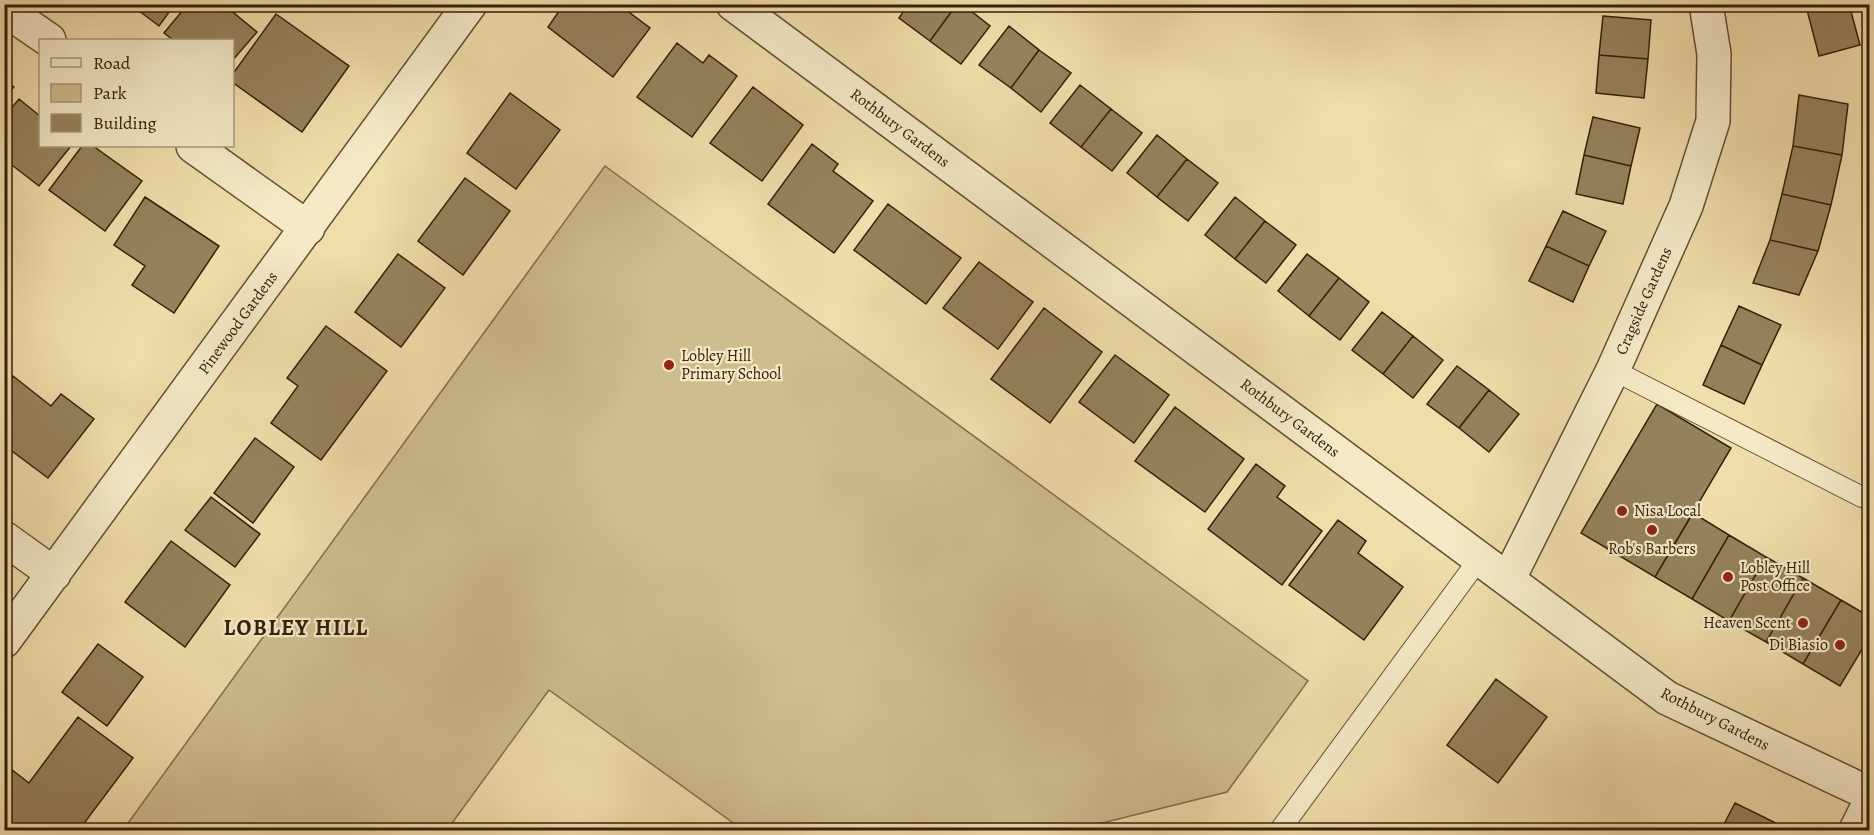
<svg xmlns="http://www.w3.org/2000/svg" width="1874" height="835" font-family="Alegreya,serif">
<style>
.green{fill:#cfbd8e;stroke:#826e4b;stroke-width:1.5}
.building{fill:#95825c;stroke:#342008;stroke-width:1.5}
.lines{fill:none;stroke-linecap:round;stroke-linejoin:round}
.service-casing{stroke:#634f30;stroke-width:22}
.minor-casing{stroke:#634f30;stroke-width:36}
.service{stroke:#f5e9c8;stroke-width:20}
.minor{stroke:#f5e9c8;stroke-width:33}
.poi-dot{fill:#8f2418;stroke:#f5e9c8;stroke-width:2}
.labels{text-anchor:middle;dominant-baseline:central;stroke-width:4.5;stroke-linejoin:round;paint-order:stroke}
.street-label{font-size:16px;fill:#342008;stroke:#f5e9c8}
.poi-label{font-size:16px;fill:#342008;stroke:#f5e9c8;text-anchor:start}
.district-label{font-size:22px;font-weight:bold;letter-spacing:1.5px;fill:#342008;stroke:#f5e9c8}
</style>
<rect width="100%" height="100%" fill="#efddaa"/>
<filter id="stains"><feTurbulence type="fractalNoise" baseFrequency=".00333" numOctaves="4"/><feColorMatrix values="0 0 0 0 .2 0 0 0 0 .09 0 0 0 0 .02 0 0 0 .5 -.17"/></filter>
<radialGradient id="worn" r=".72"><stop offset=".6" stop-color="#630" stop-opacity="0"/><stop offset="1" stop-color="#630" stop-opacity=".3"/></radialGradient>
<path class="green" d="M605,166L1308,681L1227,792L1074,830H743L549,690L447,830H123Z"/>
<path class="building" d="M130,4H175L159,26Z
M188,4H223L257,32L232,61V40H173L164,33Z
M564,4H618L650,28L613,77L548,27Z
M908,4H957L930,41L899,18Z
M957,4H962L990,26L961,64L930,41Z
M1813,4H1849L1860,45L1819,56L1806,6Z
M276,14L349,66L302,132L232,82V75Z
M1603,16L1651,20L1648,59L1599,55Z
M1009,26L1039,50L1011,88L979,65Z
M677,43L703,63L709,55L737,76L692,137L637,97Z
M1039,50L1071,73L1041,112L1011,88Z
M1599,55L1648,59L1644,98L1596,93Z
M4,80L14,87L4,99Z
M1080,85L1111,109L1081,147L1050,123Z
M753,87L803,125L762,181L710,143Z
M510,93L560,130L516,189L467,153Z
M1799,95L1848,104L1842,155L1793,146Z
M19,99L40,116V146H71L39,186L4,159V117Z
M1111,109L1142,133L1112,171L1081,147Z
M1593,117L1640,128L1631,166L1584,155Z
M1157,135L1187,159L1157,197L1127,173Z
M812,144L838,164L833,171L873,201L834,253L768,204Z
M82,146H93L142,181L105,231L49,190Z
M1793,146L1842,155L1831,205L1782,194Z
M1584,155L1631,166L1623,204L1576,194Z
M1187,159L1218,183L1188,221L1157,197Z
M465,178L510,211L463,275L418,241Z
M1782,194L1831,205L1818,251L1770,240Z
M145,197L219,246L174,313L132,285L145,266L114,245Z
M1235,197L1265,221L1235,259L1205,235Z
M888,204L961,258L926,304L854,250Z
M1563,211L1606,231L1589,266L1546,246Z
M1265,221L1296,245L1266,283L1235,259Z
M1770,240L1818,251L1799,295L1753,283Z
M1546,246L1589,266L1573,302L1529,281Z
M398,254L445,288L401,347L355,312Z
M1307,254L1339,278L1309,316L1278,291Z
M979,262L1033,302L998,349L943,308Z
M1339,278L1369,302L1340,340L1309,316Z
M1739,306L1781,325L1762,365L1721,345Z
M1044,308L1102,352L1050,423L991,379Z
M1382,312L1413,336L1383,374L1352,350Z
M326,326L387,371L321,460L271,423L298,386L287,378Z
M1413,336L1443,360L1413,398L1383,374Z
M1721,345L1762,365L1744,404L1703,385Z
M1115,355L1169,395L1134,443L1079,402Z
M1457,366L1489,390L1459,428L1427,404Z
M13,376L51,406L61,394L94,419L48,478L4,445V387Z
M1489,390L1519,414L1489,452L1459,428Z
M1657,404L1731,448L1655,577L1581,533Z
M1175,407L1244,459L1205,512L1135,461Z
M255,438L294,467L253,523L214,493Z
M1256,464L1285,486L1277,497L1322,531L1282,585L1208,529Z
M211,497L260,534L235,567L185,530Z
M1693,513L1729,535L1692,599L1655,577Z
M1338,520L1366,541L1358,553L1403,587L1364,640L1289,585Z
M1729,535L1766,557L1729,621L1692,599Z
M171,541L230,585L185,647L125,602Z
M1766,557L1803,578L1766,642L1729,621Z
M1803,578L1841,600L1803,664L1766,642Z
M1841,600L1870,617V636L1840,686L1803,664Z
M98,644L143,677L107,726L62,692Z
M1496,679L1547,717L1498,783L1447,745Z
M78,717L133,758L79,830H22L4,818V770L7,766L29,783Z
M1735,803L1784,827L1782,830H1721Z"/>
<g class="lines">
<defs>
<path id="service" d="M1613,370L1862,497
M1280,830L1479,559"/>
<path id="minor" d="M733,4L1667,698L1870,794
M4,9L49,40
M193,146L308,228
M4,538L54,574
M1508,580L1613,370L1686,206L1713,121L1714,54L1706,4
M4,641L470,4
M1856,830L1870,802"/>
</defs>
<use href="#service" class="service-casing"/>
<use href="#minor" class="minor-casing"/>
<use href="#service" class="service"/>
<use href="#minor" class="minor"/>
</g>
<g class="poi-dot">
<circle cx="669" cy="365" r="6"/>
<circle cx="1622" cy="511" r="6"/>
<circle cx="1652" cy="530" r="6"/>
<circle cx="1728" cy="577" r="6"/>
<circle cx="1803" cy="623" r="6"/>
<circle cx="1840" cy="645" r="6"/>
</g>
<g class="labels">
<g class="street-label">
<text transform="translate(900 128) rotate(37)">Rothbury Gardens</text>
<text transform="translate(1644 301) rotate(-66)">Cragside Gardens</text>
<text transform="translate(238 323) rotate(-54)">Pinewood Gardens</text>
<text transform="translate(1290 418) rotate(37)">Rothbury Gardens</text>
<text transform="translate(1715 719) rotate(27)">Rothbury Gardens</text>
</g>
<g class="poi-label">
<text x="681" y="356">Lobley Hill<tspan x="681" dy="18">Primary School</tspan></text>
<text x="1634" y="511">Nisa Local</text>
<text x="1652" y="549" text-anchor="middle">Rob's Barbers</text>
<text x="1740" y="568">Lobley Hill<tspan x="1740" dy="18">Post Office</tspan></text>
<text x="1791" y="623" text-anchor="end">Heaven Scent</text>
<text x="1828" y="645" text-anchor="end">Di Biasio</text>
</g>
<g class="district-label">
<text x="296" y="628">LOBLEY HILL</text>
</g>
</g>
<rect width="1874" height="835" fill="none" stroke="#efddaa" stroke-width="24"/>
<rect x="6" y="6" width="1862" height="823" fill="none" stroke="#342008" stroke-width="3"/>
<rect x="12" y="12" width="1850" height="811" fill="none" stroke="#342008" stroke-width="1.5"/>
<rect x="39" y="39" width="195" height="108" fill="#f5e9c8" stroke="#a8997b" stroke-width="1.5"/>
<rect x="51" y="58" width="30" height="9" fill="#f5e9c8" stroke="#a8997b" stroke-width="1.5"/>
<text x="93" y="69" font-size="18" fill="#342008">Road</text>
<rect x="51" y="84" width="30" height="18" fill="#cfbd8e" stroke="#a8997b" stroke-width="1.5"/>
<text x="93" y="99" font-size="18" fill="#342008">Park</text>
<rect x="51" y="114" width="30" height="18" fill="#95825c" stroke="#a8997b" stroke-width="1.5"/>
<text x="93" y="129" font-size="18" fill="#342008">Building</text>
<rect width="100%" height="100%" filter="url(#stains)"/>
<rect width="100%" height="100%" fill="url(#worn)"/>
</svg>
